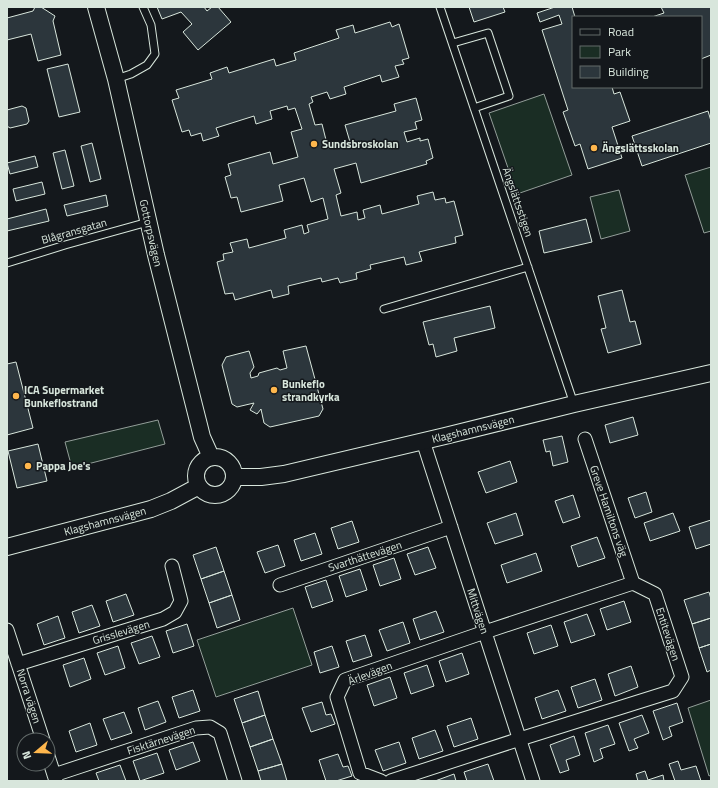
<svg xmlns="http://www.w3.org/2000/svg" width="718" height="788" font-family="'Titillium Web',sans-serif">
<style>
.green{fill:#1a2d24;stroke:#939e99}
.building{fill:#2c363c;stroke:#d8e6dc}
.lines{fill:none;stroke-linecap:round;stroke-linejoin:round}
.service-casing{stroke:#d8e6dc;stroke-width:9}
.minor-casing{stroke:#d8e6dc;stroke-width:15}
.tertiary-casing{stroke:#d8e6dc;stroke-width:18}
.service{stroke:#14181c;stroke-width:7}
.minor{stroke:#14181c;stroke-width:13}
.tertiary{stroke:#14181c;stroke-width:16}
.poi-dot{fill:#ffb74d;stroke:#14181c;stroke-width:1.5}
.labels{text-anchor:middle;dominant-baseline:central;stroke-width:3;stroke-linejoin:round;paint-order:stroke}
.poi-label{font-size:11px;font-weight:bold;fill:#d8e6dc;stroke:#14181c;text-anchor:start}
.street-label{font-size:11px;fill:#d8e6dc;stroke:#14181c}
</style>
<rect width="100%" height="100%" fill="#14181c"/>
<path class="green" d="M544,94L572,175L517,194L489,113Z
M711,167V231L704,233L685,175Z
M619,190L630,231L601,239L590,197Z
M158,420L165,444L72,468L65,442Z
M293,608L312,665L216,697L197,640Z
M711,700V775L709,776L688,708Z"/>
<path class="building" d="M35,7H41L55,16L53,21L61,55L38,61L31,34L7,40V18L33,11Z
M157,7H204L207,11L212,7H218L231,22L198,50L183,32L192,24L181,12L162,19Z
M469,7H503L505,12L474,22Z
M555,7H572L575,17H573V87H612L614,94L620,92L630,121L612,127L622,158L588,169L580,144L575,146L563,112L568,110L542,30L562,24L559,15L540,22L537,13Z
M661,7H711V55L701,59V17H652L664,13Z
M390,22L392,27L399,24L409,58L402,60L404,64L395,66L399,77L382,82L380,75L344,87L346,94L330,99L327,92L311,97L313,102L309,104L315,125L322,124L328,148L350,142L345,125L396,111L394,104L416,98L422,120L415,122L417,129L404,132L407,142L420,138V141L428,139L433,158L426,161L427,164L361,183L356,163L334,169L341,193L336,195L341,216L357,212L358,220L365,218L363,210L380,205L382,214L419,204L417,196L433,192L435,200L445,198L446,203L454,201L463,235L455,237L456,243L419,252L422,261L406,265L404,257L370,265L371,269L356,273L357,279L340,283L338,278L322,282L321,278L288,286L289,294L273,298L271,290L235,300L233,293L225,294L217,262L224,260L223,254L233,252L230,243L247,239L249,248L286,238L284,230L302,225L304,234L309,232L307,225L328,219L323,198L311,202L304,178L279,185L283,201L241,212L237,197L231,198L225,177L231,175L228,164L270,152L273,164L298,157L291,132L302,129L295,108L288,110L287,106L270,111L272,119L256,124L254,116L216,128L219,136L203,141L201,133L191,136L189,130L182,132L172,100L179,98L176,90L212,79L210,73L227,67L229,73L274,59L276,66L296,60L294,53L339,38L336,30L353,25L355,33Z
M68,64L80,112L59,117L47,69Z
M22,106L26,108L29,121L27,124L10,128L7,126V110Z
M708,111L711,121V143L642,166L632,136Z
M92,143L101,179L90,182L81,146Z
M65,150L74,186L62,189L53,153Z
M35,156L38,167L10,174L7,163Z
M42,182L45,194L16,201L13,189Z
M106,195L108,206L67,216L64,205Z
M46,209L49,221L7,231V219Z
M586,219L592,242L544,253L539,231Z
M622,290L630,322L635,321L641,344L608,353L601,329L606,328L598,296Z
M490,306L495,328L454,338L457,351L436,357L433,344L429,345L423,322Z
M306,346L323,409L319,416L270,427L264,423L261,409L257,414L250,410L254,403L237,407L232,404L222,365L226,357L249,351L254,367L250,373L251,378L258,376L259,373L277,368L280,370L287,368L283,351Z
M16,362L33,428L7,435V364Z
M633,417L638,435L610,443L605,425Z
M562,436L568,462L553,466L550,451L546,452L543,440Z
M38,444L47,481L17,488L8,451Z
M510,461L517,482L486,493L478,472Z
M646,492L652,512L635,518L628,498Z
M573,495L580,517L563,523L555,501Z
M516,513L523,535L495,544L487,523Z
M673,513L680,531L650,541L644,523Z
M711,520V544L696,549L689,527Z
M352,521L359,542L338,549L331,528Z
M315,533L322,554L301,561L294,540Z
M597,537L605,558L578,567L571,546Z
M278,545L285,566L265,573L257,552Z
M216,547L224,571L201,579L193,555Z
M428,547L436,568L415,575L407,554Z
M536,553L542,571L507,583L501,565Z
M394,558L401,579L380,586L373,565Z
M360,569L367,590L346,597L339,576Z
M224,571L232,595L209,603L201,579Z
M326,580L333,601L312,608L305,587Z
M709,592L711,599V618L692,624L684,600Z
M126,594L134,615L113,622L106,601Z
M232,595L240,620L217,628L209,603Z
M624,601L631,622L607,630L600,609Z
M92,605L100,626L79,633L72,612Z
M436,611L444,632L420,640L413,619Z
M587,614L595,635L571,643L564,622Z
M58,616L65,638L44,645L37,624Z
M711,618V644L699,648L692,624Z
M403,622L410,643L387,651L379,630Z
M187,624L194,646L173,653L166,631Z
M551,625L558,646L534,654L527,633Z
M365,635L372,656L353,662L346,641Z
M152,636L160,657L139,664L131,643Z
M711,644V670L707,672L699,648Z
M118,646L125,668L105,675L97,653Z
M332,646L339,667L320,673L314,652Z
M462,653L469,674L446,682L439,661Z
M84,658L91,679L70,687L63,665Z
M427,665L434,686L411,694L404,673Z
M631,666L638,687L615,696L608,674Z
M390,677L397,698L374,706L367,685Z
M595,679L602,700L578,708L571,687Z
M193,690L200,711L179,718L172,697Z
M558,690L566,711L542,719L535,698Z
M258,691L265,715L242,723L234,699Z
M158,701L166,722L145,730L138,708Z
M322,702L326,715L331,714L335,724L311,732L302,708Z
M677,703L683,722L669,727L672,736L663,740L653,711Z
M124,712L132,733L111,740L103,719Z
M265,715L273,739L250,747L242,723Z
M642,715L649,733L634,739L638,748L629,751L619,723Z
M471,718L478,739L454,747L447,726Z
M90,723L97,745L76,752L69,731Z
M608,725L615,744L600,749L603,758L594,762L585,733Z
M435,730L443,751L419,759L412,738Z
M574,736L580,755L566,760L569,770L560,773L550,745Z
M273,739L282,764L258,771L250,747Z
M193,742L200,761L176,770L169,750Z
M399,742L406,763L383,771L375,750Z
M157,753L164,773L140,781L133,761Z
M338,754L343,767L348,766L352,776L336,781H326L319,760Z
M678,761L681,770L696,766L701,781H675L669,764Z
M282,764L287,781H261L258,771Z
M488,764L494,781H467L464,772Z
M120,765L126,781H99L96,773Z
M645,771L648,780L663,775L664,781H638L636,774Z
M454,774L456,781H435Z"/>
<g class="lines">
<defs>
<path id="service" d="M440,7L574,404
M453,43L488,33L509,96L474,108
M116,79L131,74L147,65L155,54L151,25L143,7
M7,263L65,245L148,222
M384,309L528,267"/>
<path id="minor" d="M585,439L633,583
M423,441L533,781
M280,585L451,527
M7,630L43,740
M18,664L163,619L175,612L181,601L172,566
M48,756L56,781
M54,775L196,728L210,727L220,733L235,781
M381,781L360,773L337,697L345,680L485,632L633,583L655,594L682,677L673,691L520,739L391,781"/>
<path id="tertiary" d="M96,7L116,79L156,255L198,421L202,437L211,457
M196 476a19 19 0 1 1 38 0a19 19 0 1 1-38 0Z
M234,477H261L284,474L445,436L574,404L711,373
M7,547L151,509L171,501L199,486"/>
</defs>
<use href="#service" class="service-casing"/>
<use href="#minor" class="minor-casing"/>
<use href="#tertiary" class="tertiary-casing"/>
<use href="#service" class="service"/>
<use href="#minor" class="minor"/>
<use href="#tertiary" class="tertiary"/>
</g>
<g class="poi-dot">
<circle cx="314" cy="144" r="4"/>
<circle cx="594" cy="148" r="4"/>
<circle cx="274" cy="390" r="4"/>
<circle cx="16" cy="396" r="4"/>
<circle cx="28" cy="466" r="4"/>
</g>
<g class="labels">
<g class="poi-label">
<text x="322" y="144">Sundsbroskolan</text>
<text x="602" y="148">Ängslättsskolan</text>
<text x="282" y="384">Bunkeflo<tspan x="282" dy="13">strandkyrka</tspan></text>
<text x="24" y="390">ICA Supermarket<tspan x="24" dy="13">Bunkeflostrand</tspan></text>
<text x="36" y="466">Pappa Joe's</text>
</g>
<g class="street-label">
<text transform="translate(518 202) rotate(71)">Ängslättsstigen</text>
<text transform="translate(74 231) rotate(-16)">Blågransgatan</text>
<text transform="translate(151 233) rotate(77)">Gottorpsvägen</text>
<text transform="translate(473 429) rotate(-14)">Klagshamnsvägen</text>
<text transform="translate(609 511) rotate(71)">Greve Hamiltons väg</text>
<text transform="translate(105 521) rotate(-15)">Klagshamnsvägen</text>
<text transform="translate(365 556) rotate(-18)">Svarthättevägen</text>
<text transform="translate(478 611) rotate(72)">Mittvägen</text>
<text transform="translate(121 632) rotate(-17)">Grisslevägen</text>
<text transform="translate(668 634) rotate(72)">Entitevägen</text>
<text transform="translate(370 673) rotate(-21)">Ärlevägen</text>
<text transform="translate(29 696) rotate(72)">Norra vägen</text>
<text transform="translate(161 740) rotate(-18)">Fisktärnevägen</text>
</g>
</g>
<rect width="718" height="788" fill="none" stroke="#d8e6dc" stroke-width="16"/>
<rect x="572" y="16" width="130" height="72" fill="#14181c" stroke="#626a69"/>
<rect x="580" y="29" width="20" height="6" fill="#14181c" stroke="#626a69"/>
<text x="608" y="36" font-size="12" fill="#d8e6dc">Road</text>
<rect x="580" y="46" width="20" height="12" fill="#1a2d24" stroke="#626a69"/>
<text x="608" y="56" font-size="12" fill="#d8e6dc">Park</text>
<rect x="580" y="66" width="20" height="12" fill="#2c363c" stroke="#626a69"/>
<text x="608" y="76" font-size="12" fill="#d8e6dc">Building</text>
<g transform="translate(36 752) rotate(251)"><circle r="19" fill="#14181c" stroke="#626a69"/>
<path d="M0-3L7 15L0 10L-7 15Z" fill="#ffb74d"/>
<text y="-6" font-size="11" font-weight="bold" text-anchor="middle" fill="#d8e6dc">N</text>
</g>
</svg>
